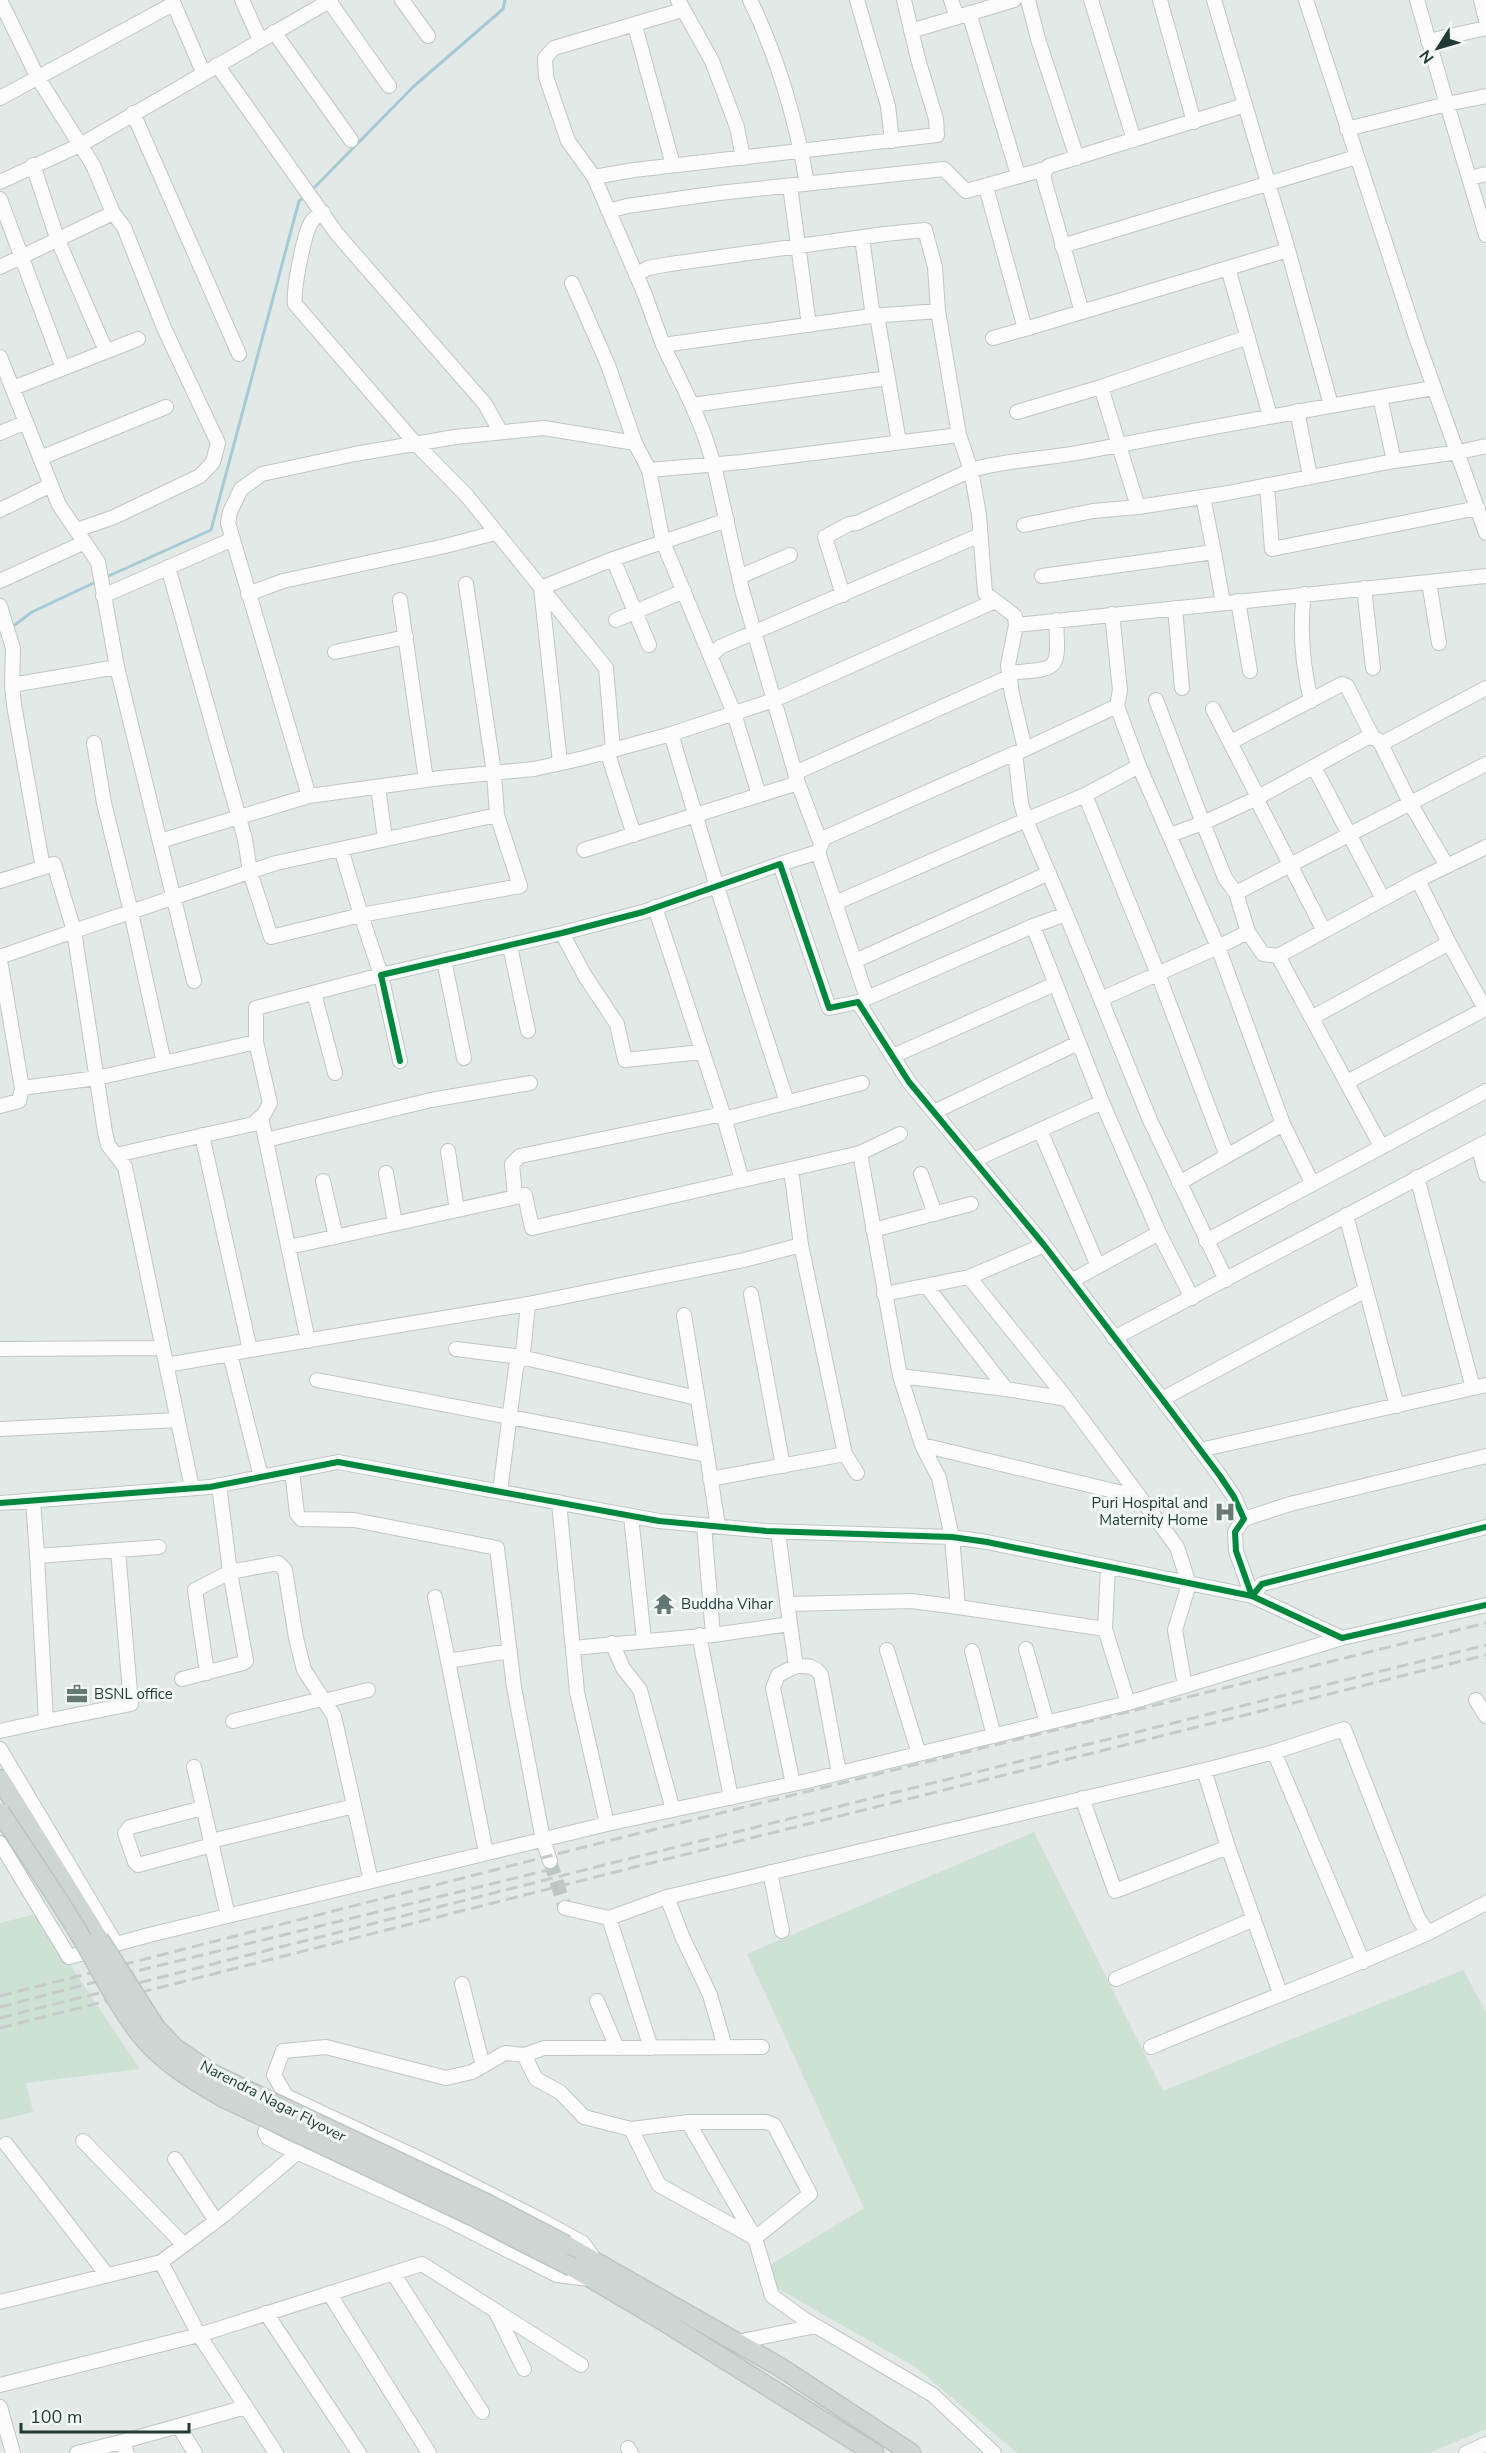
<svg xmlns="http://www.w3.org/2000/svg" width="1486" height="2453" font-family="'Nunito Sans',sans-serif">
<style>
.green{fill:#cde1d5}
.lines{fill:none;stroke-linecap:round;stroke-linejoin:round}
.stream{stroke:#a6cad4;stroke-width:3}
.minor-tunnel{stroke:#bcc6c3;stroke-width:14;stroke-dasharray:14 7;stroke-linecap:butt}
.minor-casing{stroke:#c0c6c4;stroke-width:16}
.major-casing{stroke:#bcc5c3;stroke-width:21}
.minor{stroke:#fbfcfb;stroke-width:14}
.major{stroke:#ced5d3;stroke-width:18}
.rail{stroke:#c6cac9;stroke-width:3;stroke-dasharray:12 6;stroke-linecap:butt}
.major-bridge-casing{stroke:#bcc5c3;stroke-width:21;stroke-linecap:butt}
.major-bridge{stroke:#ced5d3;stroke-width:18}
.cycleway-casing{stroke:#f1f8f5;stroke-width:10}
.cycleway{stroke:#00873e;stroke-width:6}
.labels{text-anchor:middle;dominant-baseline:central;stroke-width:6;stroke-linejoin:round;paint-order:stroke}
.poi-label{font-size:15px;fill:#223b37;stroke:#f1f8f5;text-anchor:start}
.street-label{font-size:15px;fill:#223b37;stroke:#f1f8f5}
</style>
<rect width="100%" height="100%" fill="#e3e9e6"/>
<path class="green" d="M1034,1832L1163,2091L1463,1970L1486,2012V2429L1429,2453H1017L917,2368L777,2288L770,2265L864,2208L747,1954Z
M36,1914L140,2069L26,2083L33,2112L0,2120V1923Z"/>
<g class="lines">
<path class="stream" d="M311,191L413,87L503,9L505,0
M104,578L211,530L299,201L306,195
M12,627L32,612L98,581"/>
<path class="minor-tunnel" d="M550,1861L565,1908"/>
<defs>
<path id="minor" d="M0,0L38,78L93,165L113,213L124,227L164,328L218,443L213,462L200,476L114,517L77,530
M172,0L203,72
M242,0L260,40
M402,0L428,36
M678,0L712,61L737,127L743,158
M750,0C777,55 797,123 807,184
M857,0L888,106L892,141
M951,0L957,17
M1028,0L1038,39L1077,158
M1091,0L1134,140
M1160,0L1194,122
M1214,0L1288,250
M1306,0L1417,340L1486,533
M1417,0L1447,104L1486,96
M1481,0L1486,20
M329,1L389,86
M682,10L554,48L545,58L546,77L568,141L594,177L645,295L663,345L692,405L704,434L714,465L742,590L798,783L821,844
M969,13L1018,175
M635,26L673,165
M911,31L1014,0
M274,32L351,140
M1428,41L1486,28
M217,65L337,234L485,404L500,431
M0,98L173,4
M133,113L239,354
M1347,129L1447,104L1486,235
M33,165L57,238L106,351
M594,177L634,170L937,135L936,119L918,59L904,0
M1470,178L1486,174
M0,182L82,144L331,0
M790,186L809,325
M986,187L1025,329L1228,268
M0,199L63,368
M609,211L627,206L719,193L944,169L966,191L1045,169
M323,212C319,215 315,217 312,221C304,232 293,290 295,304L415,443L467,496L606,668L613,750
M862,238L873,316
M1062,246L1356,157
M0,267L113,213
M636,275L648,268L670,264L885,234L925,230L935,267L938,311L959,435
M572,283L608,365L635,443
M1082,312L1045,183L1043,174L1049,166L1245,105
M877,316L899,442
M993,338L1025,329
M663,345L871,316L938,311
M0,357L59,505L98,562L117,667L194,981
M1101,387L1138,507
M13,388L138,339
M1380,397L1394,461
M692,405L888,378
M1297,411L1310,476
M1017,412L1101,387L1248,337
M1270,416L1228,268L1288,250L1331,405
M0,433L26,422
M40,458L166,407
M649,470L742,462L959,435L971,470L857,523L849,524L825,537L843,595
M1267,485L1272,549L1478,508
M0,510L51,485
M1024,525L1093,511L1138,507L1222,494L1394,461L1459,452L1486,446
M1214,552L1223,603
M613,559L649,645
M168,567L245,839L250,872L271,937L361,915L341,849
M1042,576L1214,552L1203,497
M739,577L790,555
M0,581L85,542
M1429,582L1439,643
M466,584L494,773L497,815
M541,588L613,559L727,520
M541,588L560,763
M1364,588L1373,668
M248,594L283,581L445,546L495,533
M1304,594C1299,630 1303,667 1311,701
M103,596L233,539
M400,600L426,780
M1238,601L1250,671
M0,606L13,648L12,685L14,705L43,868
M1175,608L1182,688
M1112,614L1120,690L1117,706
M616,620L684,591
M1016,625L1015,616L985,593L979,515L971,470C1009,459 1049,459 1088,451C1203,429 1319,407 1434,388
M335,652L406,637
M711,656L720,647L980,535
M1009,673C1059,668 1059,673 1056,620
M12,685L117,667
M1156,700L1203,823L1170,835
M1213,709L1258,797
M671,734L717,887L787,1102
M1231,742L1342,684L1347,686L1373,738
M94,743L104,803L131,912L164,1063
M1381,744L1486,688
M1025,749L1012,694L1008,665L1016,625L1486,576
M607,751L634,835
M1017,753L1117,706L1139,766
M1314,767L1383,899
M795,773L1009,677
M378,787L385,839
M309,796L228,523L230,512L241,489L262,474L355,454L455,437L544,428L635,443L649,470L663,542L734,713L759,795
M1256,798L1324,931
M160,841L309,796L441,778L534,769L584,758L671,734L774,700L995,601
M584,850L798,783
M819,850L824,838L1015,753L1021,803L1026,820L835,903
M780,864L818,852L867,998
M1418,880L1486,847
M0,881L54,864L74,931L276,863L497,815L520,886L361,915L381,975L256,1008V1042L270,1103L264,1114L253,1124L116,1155
M1236,893L1225,878L1203,823L1253,800L1368,737L1377,739L1381,744L1410,803L1447,866
M655,907L723,1114
M1066,914L1026,820L1085,795
M1033,926L1066,914L1150,1120L1226,1280
M1248,932L1236,893L1486,764
M562,933L585,976L617,1024L625,1060L702,1052
M510,946L528,1031
M0,957L74,931L105,1132L108,1145L125,1167L192,1488
M0,960L22,1088L97,1078L256,1042
M444,960L464,1058
M855,961L1049,873
M314,993L335,1073
M1101,999L1218,947L1283,1124
M858,1002L1033,926L1102,1102L974,1160
M1313,1017L1449,943
M893,1056L1055,984
M400,1061L381,975L562,933L643,912L780,864L829,1008L858,1002L909,1082L1044,1245L1162,1399L1220,1476L1234,1497L1244,1519L1235,1532L1236,1551L1252,1596L1262,1584L1486,1527
M1347,1082L1485,1009L1449,943L1418,880L1278,956L1381,1146
M1102,1102L1159,1233L1192,1298
M0,1106L19,1101L22,1088
M934,1112L1078,1043
M261,1117L308,1341
M724,1119L862,1083
M1040,1130L1098,1266
M202,1135L250,1350L230,1354L261,1477
M266,1140L431,1100L530,1083
M1478,1146L1486,1175
M448,1151L457,1210
M860,1153L900,1134
M1227,1156L1158,974L1085,795L1139,766L1218,947L1248,932L1263,954L1278,956
M386,1173L395,1223
M921,1174L935,1214
M1417,1177L1473,1388
M323,1181L336,1237
M1179,1183L1283,1124L1312,1183
M515,1197L512,1164L520,1156L723,1114L742,1180
M1346,1215L1397,1406
M873,1230L971,1204
M1206,1241L1486,1091
M289,1247L525,1195L532,1228L791,1169L801,1245L744,1260L528,1304
M969,1277L1044,1245
M1071,1281L1159,1233
M927,1287L1006,1389L1067,1399
M751,1294L783,1466
M884,1294L969,1277L1067,1399L1177,1547L1189,1584L1175,1630L1185,1686
M684,1315L707,1455
M1114,1338L1486,1142
M0,1349L163,1348
M456,1349L521,1357L697,1398
M250,1350L528,1304L523,1353L516,1367L500,1491
M166,1365L230,1354
M900,1376L1006,1389
M317,1380L707,1455L718,1526
M1162,1399L1366,1290
M0,1429L178,1420
M922,1445L1139,1497
M1200,1450L1486,1385
M845,1454L857,1473
M292,1471L297,1514L301,1519L354,1520L497,1548L514,1687L543,1840L550,1861
M710,1479L845,1454L801,1245
M219,1485L230,1572L278,1563L285,1570L296,1638L304,1670L334,1716L371,1881
M33,1500L37,1556L159,1547
M0,1503L210,1487L338,1462L659,1521L766,1531L952,1537L987,1542L1252,1596L1342,1638L1486,1605
M631,1516L644,1640
M1244,1519L1290,1504L1486,1456
M704,1525L713,1635
M435,1597L448,1661
M787,1604L911,1601L958,1607L952,1537L939,1478L922,1445L900,1376L860,1153L791,1169
M958,1607L1105,1629L1108,1567
M790,1624L796,1666L778,1675L773,1688L793,1784
M699,1635L731,1798
M612,1643L623,1668L640,1690L673,1810
M573,1648L713,1635L790,1624L778,1532
M1026,1649L1047,1723
M887,1650L919,1754
M972,1651L994,1736
M796,1666C807,1666 814,1665 821,1675L839,1773
M182,1679L243,1663L246,1661L230,1572L195,1590L207,1673
M1476,1700L1486,1716
M324,1701L368,1690
M1128,1703L1342,1638
M46,1721L131,1704L118,1550
M233,1721L322,1699
M0,1731L46,1721L37,1556
M0,1749L116,1944
M1274,1752L1363,1962
M194,1767L228,1916
M1204,1770L1228,1847L1280,1993
M1082,1798L1115,1891L1228,1847
M203,1808L130,1827L125,1833L135,1862L138,1865L212,1845
M607,1824L807,1781L1128,1703L1105,1629
M211,1841L354,1806
M0,1843L69,1957L149,1935L607,1824L577,1692L559,1502
M486,1853L448,1661L510,1651
M770,1872L782,1931
M667,1897L1213,1768L1274,1752L1344,1729L1418,1918L1428,1933C1337,1974 1243,2008 1151,2047
M565,1908L609,1918
M1428,1933L1486,1903
M1116,1979L1254,1919
M462,1984L483,2066
M597,2001L617,2048
M651,2048L609,1918L667,1897L682,1936L710,1995L725,2047
M524,2055L544,2048L762,2047
M273,2113L265,2132L268,2138L281,2145L446,2219L557,2275L589,2279
M688,2122L755,2238L772,2296L804,2319L933,2395L994,2453
M688,2122H766L774,2125L810,2194L755,2238L659,2185L631,2129Z
M83,2141L184,2245
M6,2144L107,2275
M175,2159L216,2221
M595,2260L583,2243L537,2218L429,2163L286,2096L274,2075L283,2051L326,2047L446,2078L472,2072L505,2053L524,2055L536,2079L560,2092L584,2117L631,2129
M161,2262L224,2215L298,2152
M393,2273L482,2412
M329,2293L429,2453
M0,2302L161,2262L199,2335L422,2264L581,2365
M496,2312L524,2369
M266,2313L359,2453
M737,2342L816,2326
M0,2385L199,2335L276,2453
M0,2407L13,2453
M179,2427L195,2453
M628,2448L631,2453
M77,2453L121,2442
M127,2453L121,2442L246,2407
M1466,2453L1486,2444"/>
<path id="major" d="M0,1779L99,1939
M566,2245L780,2367L911,2453
M572,2267L665,2322L874,2453"/>
</defs>
<use href="#minor" class="minor-casing"/>
<use href="#major" class="major-casing"/>
<use href="#minor" class="minor"/>
<use href="#major" class="major"/>
<path class="rail" d="M0,1996L612,1840L1486,1623
M0,2007L137,1971L548,1870
M0,2018L612,1863L1486,1645
M0,2028L643,1865L1486,1655"/>
<defs>
<path id="major-bridge" d="M0,1812C27,1853 55,1893 80,1935C100,1968 120,2011 145,2040C166,2064 194,2081 222,2097L472,2216L572,2267
M99,1939L156,2028L175,2048L213,2074L488,2204L566,2245"/>
</defs>
<use href="#major-bridge" class="major-bridge-casing"/>
<use href="#major-bridge" class="major-bridge"/>
<defs>
<path id="cycleway" d="M400,1061L381,975L562,933L643,912L780,864L829,1008L858,1002L909,1082L1044,1245L1162,1399L1220,1476L1234,1497L1244,1519L1235,1532L1236,1551L1252,1596L1262,1584L1486,1527
M0,1503L210,1487L338,1462L659,1521L766,1531L952,1537L987,1542L1252,1596L1342,1638L1486,1605"/>
</defs>
<use href="#cycleway" class="cycleway-casing"/>
<use href="#cycleway" class="cycleway"/>
</g>
<defs>
<symbol id="hospital-bare" viewBox="-9 -9 18 18"><path d="M-5-5h3v3.5h4V-5h3V5h-3V1.5h-4V5h-3Z" fill="#667874" stroke="#f1f8f5" stroke-width="2.5" paint-order="stroke"/></symbol>
<symbol id="temple-bare" viewBox="-9 -9 18 18"><path d="M0-6L5-2H3V0L6.5 2.5H4V6H1.5V3h-3V6H-4V2.5H-6.5L-3 0V-2H-5Z" fill="#667874" stroke="#f1f8f5" stroke-width="2.5" paint-order="stroke"/></symbol>
<symbol id="office-bare" viewBox="-9 -9 18 18"><path d="M-6-3h4V-5.5h4V-3h4V5H-6ZM-1-4.5V-3h2v-1.5ZM-6 0V1H6V0Z" fill="#667874" stroke="#f1f8f5" stroke-width="2.5" paint-order="stroke"/></symbol>
</defs>
<g fill-rule="evenodd">
<use href="#hospital-bare" x="1210" y="1497" width="30" height="30"/>
<use href="#temple-bare" x="649" y="1589" width="30" height="30"/>
<use href="#office-bare" x="62" y="1679" width="30" height="30"/>
</g>
<g class="labels">
<g class="poi-label">
<text x="1208" y="1503" text-anchor="end">Puri Hospital and<tspan x="1208" dy="17">Maternity Home</tspan></text>
<text x="681" y="1604">Buddha Vihar</text>
<text x="94" y="1694">BSNL office</text>
</g>
<g class="street-label">
<text transform="translate(273 2101) rotate(27)">Narendra Nagar Flyover</text>
</g>
</g>
<g transform="translate(1438 48) rotate(233)" stroke="#f1f8f5" stroke-width="4.5" paint-order="stroke">
<path d="M0-4.5L10 22L0 15L-10 22Z" fill="#223b37"/>
<text y="-9" font-size="16" font-weight="bold" text-anchor="middle" fill="#223b37">N</text>
</g>
<path d="M21 2423v9h168v-9" fill="none" stroke="#223b37" stroke-width="3"/>
<text x="30" y="2423" font-size="18" fill="#223b37" stroke="#f1f8f5" stroke-width="4.5" paint-order="stroke">100 m</text>
</svg>
